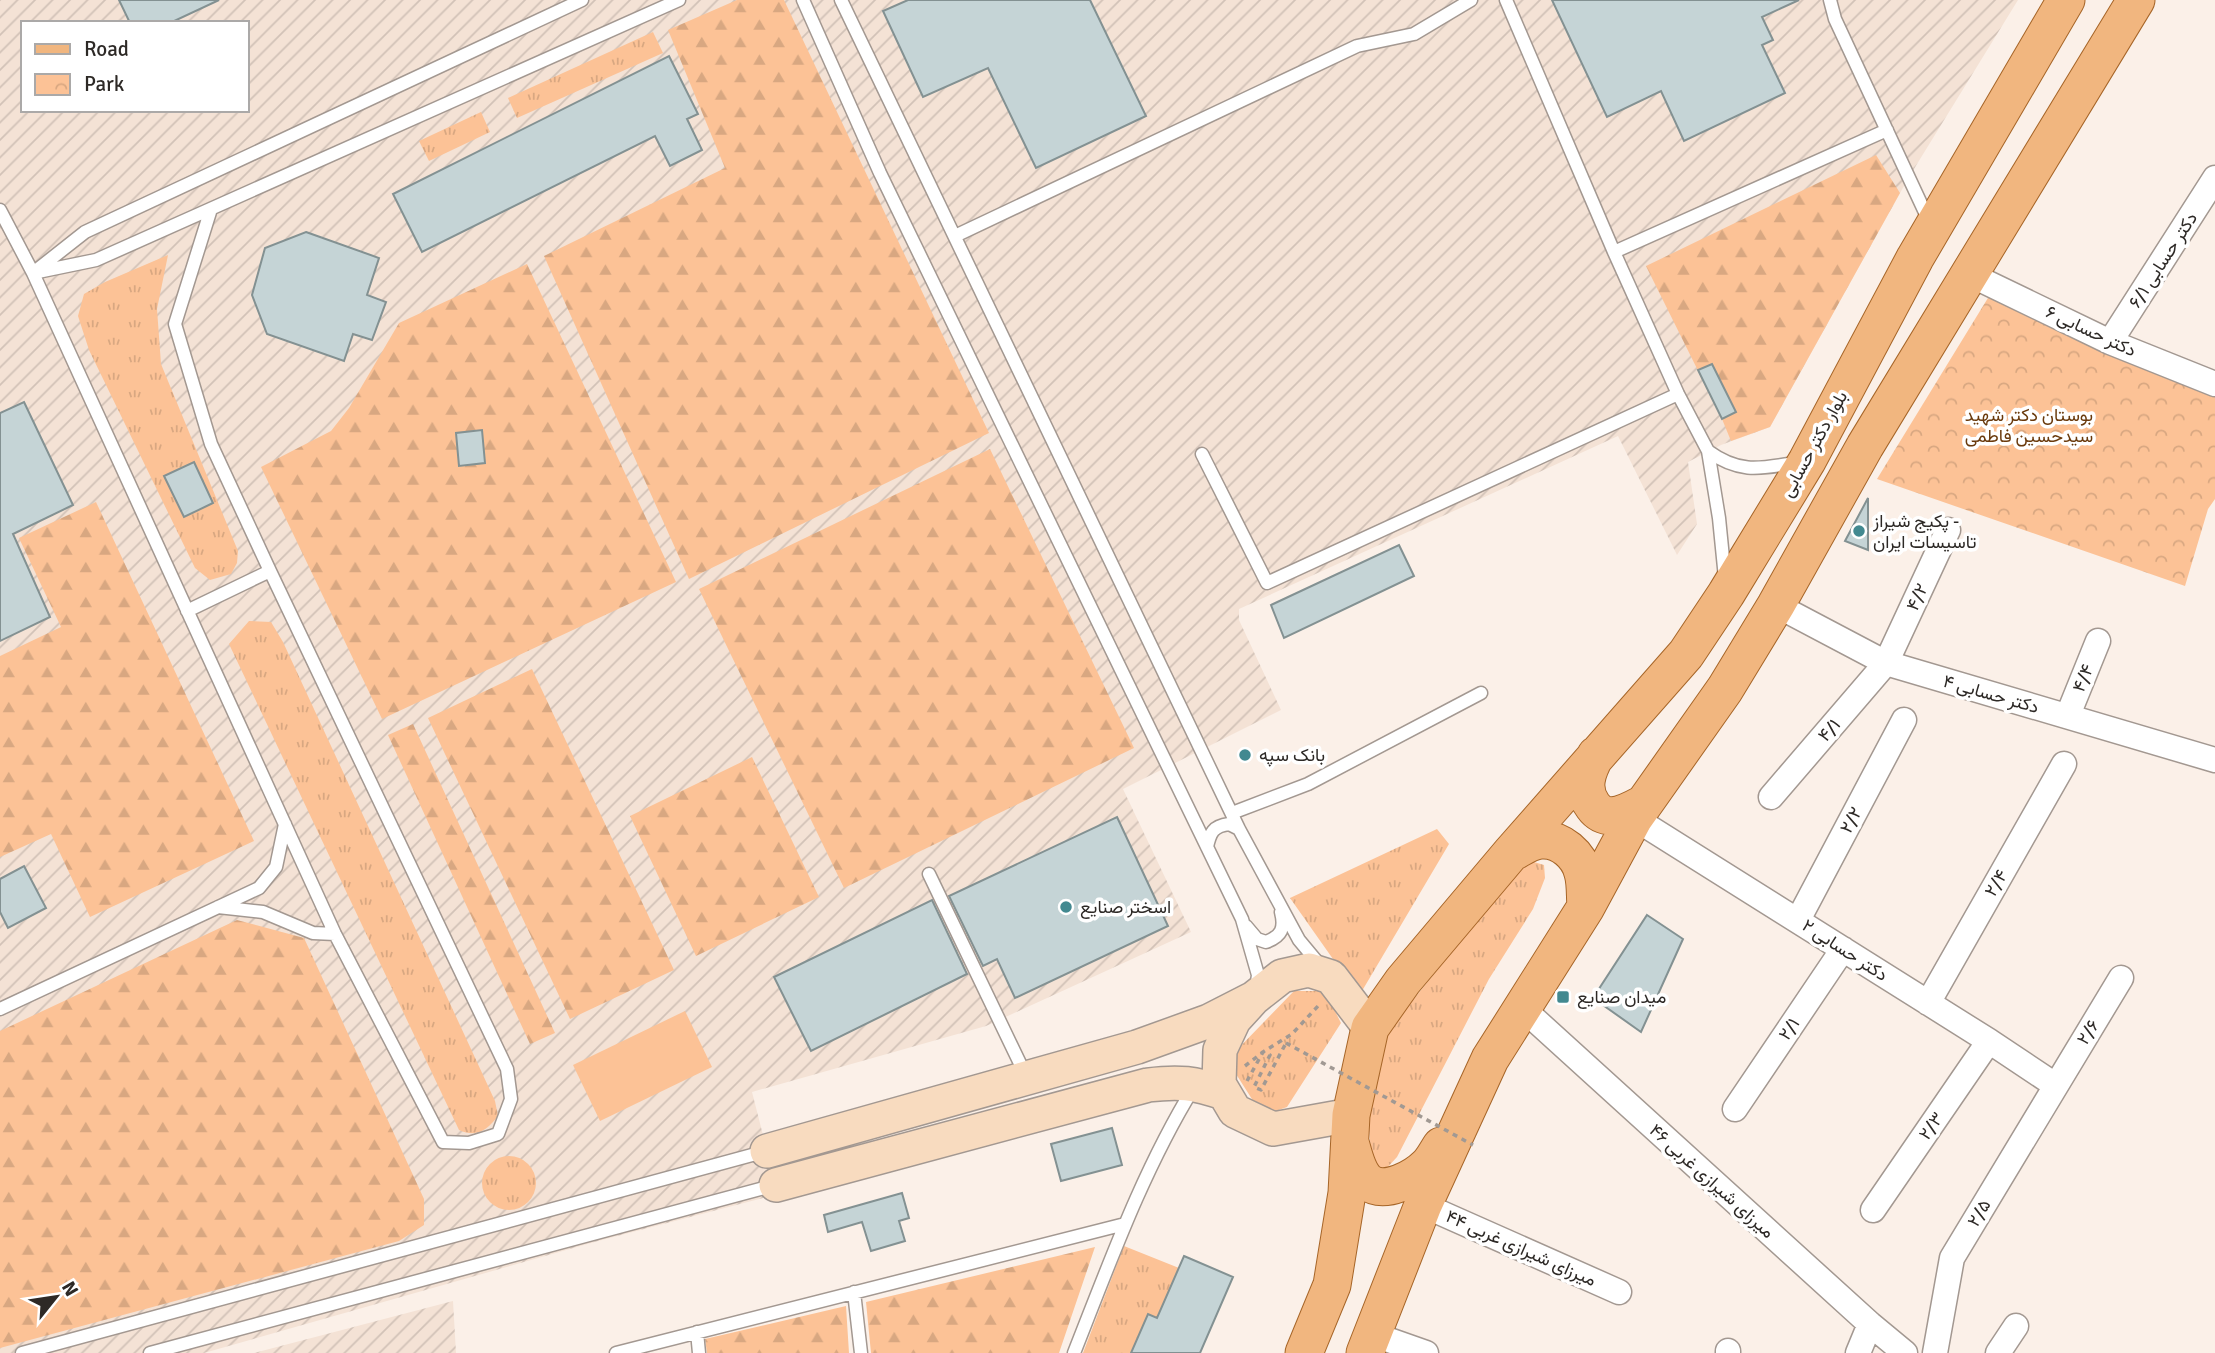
<svg xmlns="http://www.w3.org/2000/svg" width="2215" height="1353" font-family="Signika,Vazirmatn,sans-serif">
<style>
.industrial{fill:url(#industrial-furrows);fill-rule:evenodd}
.grass{fill:url(#grass-tufts)}
.forest{fill:url(#forest-firs)}
.park{fill:url(#park-crowns)}
.garden{fill:#fcc296}
.building{fill:#c5d4d6;stroke:#839192;stroke-width:2}
.lines{fill:none;stroke-linecap:round;stroke-linejoin:round}
.lane-casing{stroke:#a39891;stroke-width:15}
.street-casing{stroke:#a39891;stroke-width:27}
.secondary-casing{stroke:#a39891;stroke-width:36}
.primary-casing{stroke:#a66528;stroke-width:39}
.path{stroke:#a19993;stroke-width:3.5;stroke-dasharray:5 5;stroke-linecap:butt}
.lane{stroke:#fff;stroke-width:12}
.street{stroke:#fff;stroke-width:24}
.secondary{stroke:#f8dbbf;stroke-width:33}
.primary{stroke:#f1b67f;stroke-width:37}
.path-bridge{stroke:#a19993;stroke-width:3.5;stroke-dasharray:5 5;stroke-linecap:butt}
.poi-dot{fill:#428990;stroke:#fff;stroke-width:2.5}
.labels{text-anchor:middle;dominant-baseline:central;stroke-width:7;stroke-linejoin:round;paint-order:stroke}
.street-label{font-size:18px;fill:#2d2926;stroke:#fff}
.park-label{font-size:18px;fill:#6a3a0c;stroke:#fff}
.poi-label{font-size:18px;fill:#2d2926;stroke:#fff;text-anchor:start}
</style>
<defs>
<pattern id="industrial-furrows" width="10" height="10" patternUnits="userSpaceOnUse" patternTransform="scale(1.75)"><rect width="10" height="10" fill="#f4e2d5"/><path d="M-1 1l2-2M0 10L10 0M9 11l2-2" fill="none" stroke="#d2c2b7"/></pattern>
<pattern id="grass-tufts" width="24" height="20" patternUnits="userSpaceOnUse" patternTransform="scale(1.75)"><rect width="24" height="20" fill="#fcc296"/><path d="M3 7l-1-3M5 7V3M7 7l1-3M15 17l-1-3M17 17v-4M19 17l1-3" fill="none" stroke="#d8a781"/></pattern>
<pattern id="forest-firs" width="22" height="20" patternUnits="userSpaceOnUse" patternTransform="scale(1.75)"><rect width="22" height="20" fill="#fcc296"/><path d="M5 1l3.5 6h-7zM16 11l3.5 6h-7z" fill="#d8a781"/></pattern>
<pattern id="park-crowns" width="20" height="18" patternUnits="userSpaceOnUse" patternTransform="scale(1.75)"><rect width="20" height="18" fill="#fcc296"/><path d="M2 6a3 3 0 1 1 6 0M12 15a3 3 0 1 1 6 0" fill="none" stroke="#d8a781"/></pattern>
</defs>
<rect width="100%" height="100%" fill="#fbf0e8"/>
<path class="industrial" d="M0,0H2018L1909,177L1770,427L1721,445L1688,462L1697,524L1677,555L1618,436L1239,609V620L1281,710L1123,789L1191,932L986,1026L752,1092L778,1194L598,1241L204,1353H0ZM23,23H247V110H23Z
M453,1301L456,1353H254Z"/>
<path class="grass" d="M653,32L663,53L517,118L508,98Z
M481,112L490,132L429,161L419,141Z
M168,255L157,309L161,364L238,551L237,563L231,574L210,580L195,568L89,350L78,316L84,294L105,282Z
M249,621L271,622L283,642L495,1101L498,1116C487,1130 477,1138 459,1130L229,644Z
M1437,829L1449,844L1359,996L1290,898Z
M1534,862L1544,865L1545,878L1533,909L1489,979L1397,1157L1384,1171L1372,1165L1367,1104L1380,1041L1520,867Z
M1294,991H1325L1341,1023L1287,1107L1276,1111L1257,1107L1236,1074L1231,1056Z
M482 1183a27 27 0 1 1 54 0a27 27 0 1 1-54 0Z
M1124,1246L1179,1268L1157,1318L1132,1353H1083Z"/>
<path class="forest" d="M737,0H784L989,433L689,579L544,256L725,168L668,30Z
M1876,155L1900,193L1770,427L1731,441L1722,419L1646,266Z
M527,264L676,582L382,719L261,467L331,431L349,408L399,323Z
M990,449L1134,748L844,888L699,589Z
M96,502L254,841L90,917L51,834L0,857V656L61,627L19,538Z
M532,669L674,970L570,1019L428,718Z
M413,724L555,1033L530,1044L388,735Z
M752,757L819,897L696,956L630,816Z
M237,920L304,938L424,1199V1225L399,1241L0,1348V1031Z
M1095,1247L1059,1353H871L866,1302Z
M846,1306L849,1353H707L705,1339Z"/>
<path class="park" d="M1991,293L2215,394V499L2208,509L2185,586L1877,479Z"/>
<path class="garden" d="M685,1011L712,1067L600,1121L573,1065Z"/>
<path class="building" d="M119,0H219L170,23H130Z
M908,0H1090L1146,116L1036,168L988,68L923,97L883,11Z
M1552,0H1799L1762,17L1773,40L1762,45L1785,93L1684,141L1661,91L1607,117Z
M669,56L698,114L687,119L702,150L670,166L655,136L422,252L393,194Z
M306,232L379,258L367,295L386,302L372,340L353,334L344,361L267,334L252,295L265,248Z
M1712,364L1736,412L1722,419L1698,370Z
M24,402L73,505L13,534L50,617L0,641V413Z
M482,430L485,463L459,466L456,433Z
M194,462L213,503L184,517L164,476Z
M1868,498V550L1845,541Z
M1399,545L1414,576L1284,638L1271,605Z
M1117,817L1168,926L1015,998L997,959L983,966L949,896Z
M24,866L46,908L8,928L0,912V879Z
M932,900L967,974L811,1051L774,977Z
M1647,915L1683,939L1641,1032L1593,998Z
M1112,1128L1122,1165L1061,1181L1051,1144Z
M902,1193L909,1218L899,1221L905,1241L871,1251L862,1222L828,1232L824,1215Z
M1184,1256L1233,1277L1200,1353H1131L1148,1314L1157,1318Z"/>
<g class="lines">
<defs>
<path id="lane" d="M582,0L85,232L33,273L96,260L679,0
M803,0L880,173L1242,919L1258,975L1256,989
M841,0L1239,829L1299,940L1319,964
M1506,0L1614,252L1678,394L1708,451L1719,518L1725,578
M1830,0L1835,19L1930,223
M0,210L33,273L335,934L443,1142L469,1143L498,1134L511,1099L507,1069L270,571L211,444L175,324L211,209
M955,236L1357,46L1414,34L1471,0
M1614,252L1887,130
M1708,451C1741,475 1762,468 1800,462
M1202,454L1267,583L1678,394
M187,611L270,571
M1232,813L1308,784L1481,693
M1207,847C1210,833 1213,826 1229,824L1239,829
M929,874L1027,1078
M218,907L263,912L313,933L335,934
M1246,926L1257,939L1266,942C1282,936 1285,928 1281,912
M0,1009L259,888L276,867L285,824
M854,1292L861,1353
M697,1332L699,1353
M22,1353L767,1151
M150,1353L775,1185
M616,1353L1125,1224
M1074,1353C1110,1262 1143,1170 1194,1087"/>
<path id="street" d="M1969,274L2110,342L2215,384
M2110,342L2215,178
M1776,605L1886,663L2215,760
M2068,715L2098,641
M1771,797L1886,663L1948,530
M1634,818L1989,1041L2055,1085
M1798,920L1904,720
M1928,1003L2064,764
M1521,1007L1870,1324L1905,1353
M1735,1109L1843,949
M1423,1205L1619,1292
M1873,1210L1989,1041
M1372,1334L1426,1353
M1728,1353V1351
M1858,1353L1870,1324
M1935,1353L1952,1258L2121,978
M1998,1353L2016,1326"/>
<path id="secondary" d="M1351,1115L1273,1129L1235,1111L1219,1084L1220,1050L1234,1020L1254,998L1282,976L1309,970L1331,977L1370,1028
M767,1151L1137,1047L1209,1021L1254,998
M776,1185L1148,1085C1180,1081 1194,1083 1224,1093"/>
<path id="primary" d="M1596,755C1587,771 1580,789 1593,806C1598,813 1604,816 1612,816C1623,815 1634,809 1643,804
M1511,853C1521,848 1531,840 1542,840C1561,839 1579,855 1583,873C1586,883 1585,896 1586,907
M1350,1142C1354,1156 1357,1173 1368,1182C1385,1195 1415,1178 1428,1165C1433,1160 1437,1152 1441,1146
M1304,1353L1332,1285L1347,1193L1351,1115L1370,1028L1403,981L1511,853L1686,654L1726,594L1807,461L1915,258L2066,0
M1365,1353L1423,1205L1490,1059L1586,907L1634,818L1725,689L1776,605L1865,446L2136,0"/>
</defs>
<use href="#lane" class="lane-casing"/>
<use href="#street" class="street-casing"/>
<use href="#secondary" class="secondary-casing"/>
<use href="#primary" class="primary-casing"/>
<path class="path" d="M1245,1066L1263,1052L1292,1034L1319,1005
M1247,1081L1263,1052L1270,1055L1254,1087L1261,1090L1286,1043"/>
<use href="#lane" class="lane"/>
<use href="#street" class="street"/>
<use href="#secondary" class="secondary"/>
<use href="#primary" class="primary"/>
<path class="path-bridge" d="M1286,1043L1473,1145"/>
</g>
<g class="poi-dot">
<circle cx="1859" cy="531" r="7"/>
<circle cx="1245" cy="755" r="7"/>
<circle cx="1066" cy="907" r="7"/>
<rect x="1556" y="990" width="14" height="14" rx="3.5"/>
</g>
<g class="labels">
<g class="street-label">
<text transform="translate(2163 260) rotate(-57)">۶/۱ دکتر حسابی</text>
<text transform="translate(2091 331) rotate(25)">۶ دکتر حسابی</text>
<text transform="translate(1814 444) rotate(-61)">بلوار دکتر حسابی</text>
<text transform="translate(1917 597) rotate(-65)">۴/۲</text>
<text transform="translate(2083 678) rotate(-68)">۴/۴</text>
<text transform="translate(1991 694) rotate(16)">دکتر حسابی ۴</text>
<text transform="translate(1829 730) rotate(-49)">۴/۱</text>
<text transform="translate(1851 820) rotate(-62)">۲/۲</text>
<text transform="translate(1996 883) rotate(-60)">۲/۴</text>
<text transform="translate(1845 950) rotate(33)">دکتر حسابی ۲</text>
<text transform="translate(1789 1029) rotate(-56)">۲/۱</text>
<text transform="translate(2088 1032) rotate(-58)">۲/۶</text>
<text transform="translate(1931 1126) rotate(-55)">۲/۳</text>
<text transform="translate(1712 1181) rotate(42)">میرزای شیرازی غربی ۴۶</text>
<text transform="translate(1979 1213) rotate(-59)">۲/۵</text>
<text transform="translate(1521 1248) rotate(24)">میرزای شیرازی غربی ۴۴</text>
</g>
<g class="park-label">
<text x="2029" y="415">بوستان دکتر شهید<tspan x="2029" dy="21">سیدحسین فاطمی</tspan></text>
</g>
<g class="poi-label">
<text x="1873" y="521">پکیج شیراز -<tspan x="1873" dy="21">تاسیسات ایران</tspan></text>
<text x="1259" y="755">بانک سپه</text>
<text x="1080" y="907">اسختر صنایع</text>
<text x="1577" y="997">میدان صنایع</text>
</g>
</g>
<rect x="21" y="21" width="228" height="91" fill="#ffffff" stroke="#aba9a8" stroke-width="2"/>
<rect x="35" y="44" width="35" height="10" fill="#f1b67f" stroke="#aba9a8" stroke-width="2"/>
<text x="84" y="56" font-size="21" fill="#2d2926">Road</text>
<rect x="35" y="74" width="35" height="21" fill="url(#park-crowns)" stroke="#aba9a8" stroke-width="2"/>
<text x="84" y="91" font-size="21" fill="#2d2926">Park</text>
<g transform="translate(56 1297) rotate(60)" stroke="#ffffff" stroke-width="5" paint-order="stroke">
<path d="M0-5L12 26L0 18L-12 26Z" fill="#2d2926"/>
<text y="-10" font-size="19" font-weight="bold" text-anchor="middle" fill="#2d2926">N</text>
</g>
</svg>
